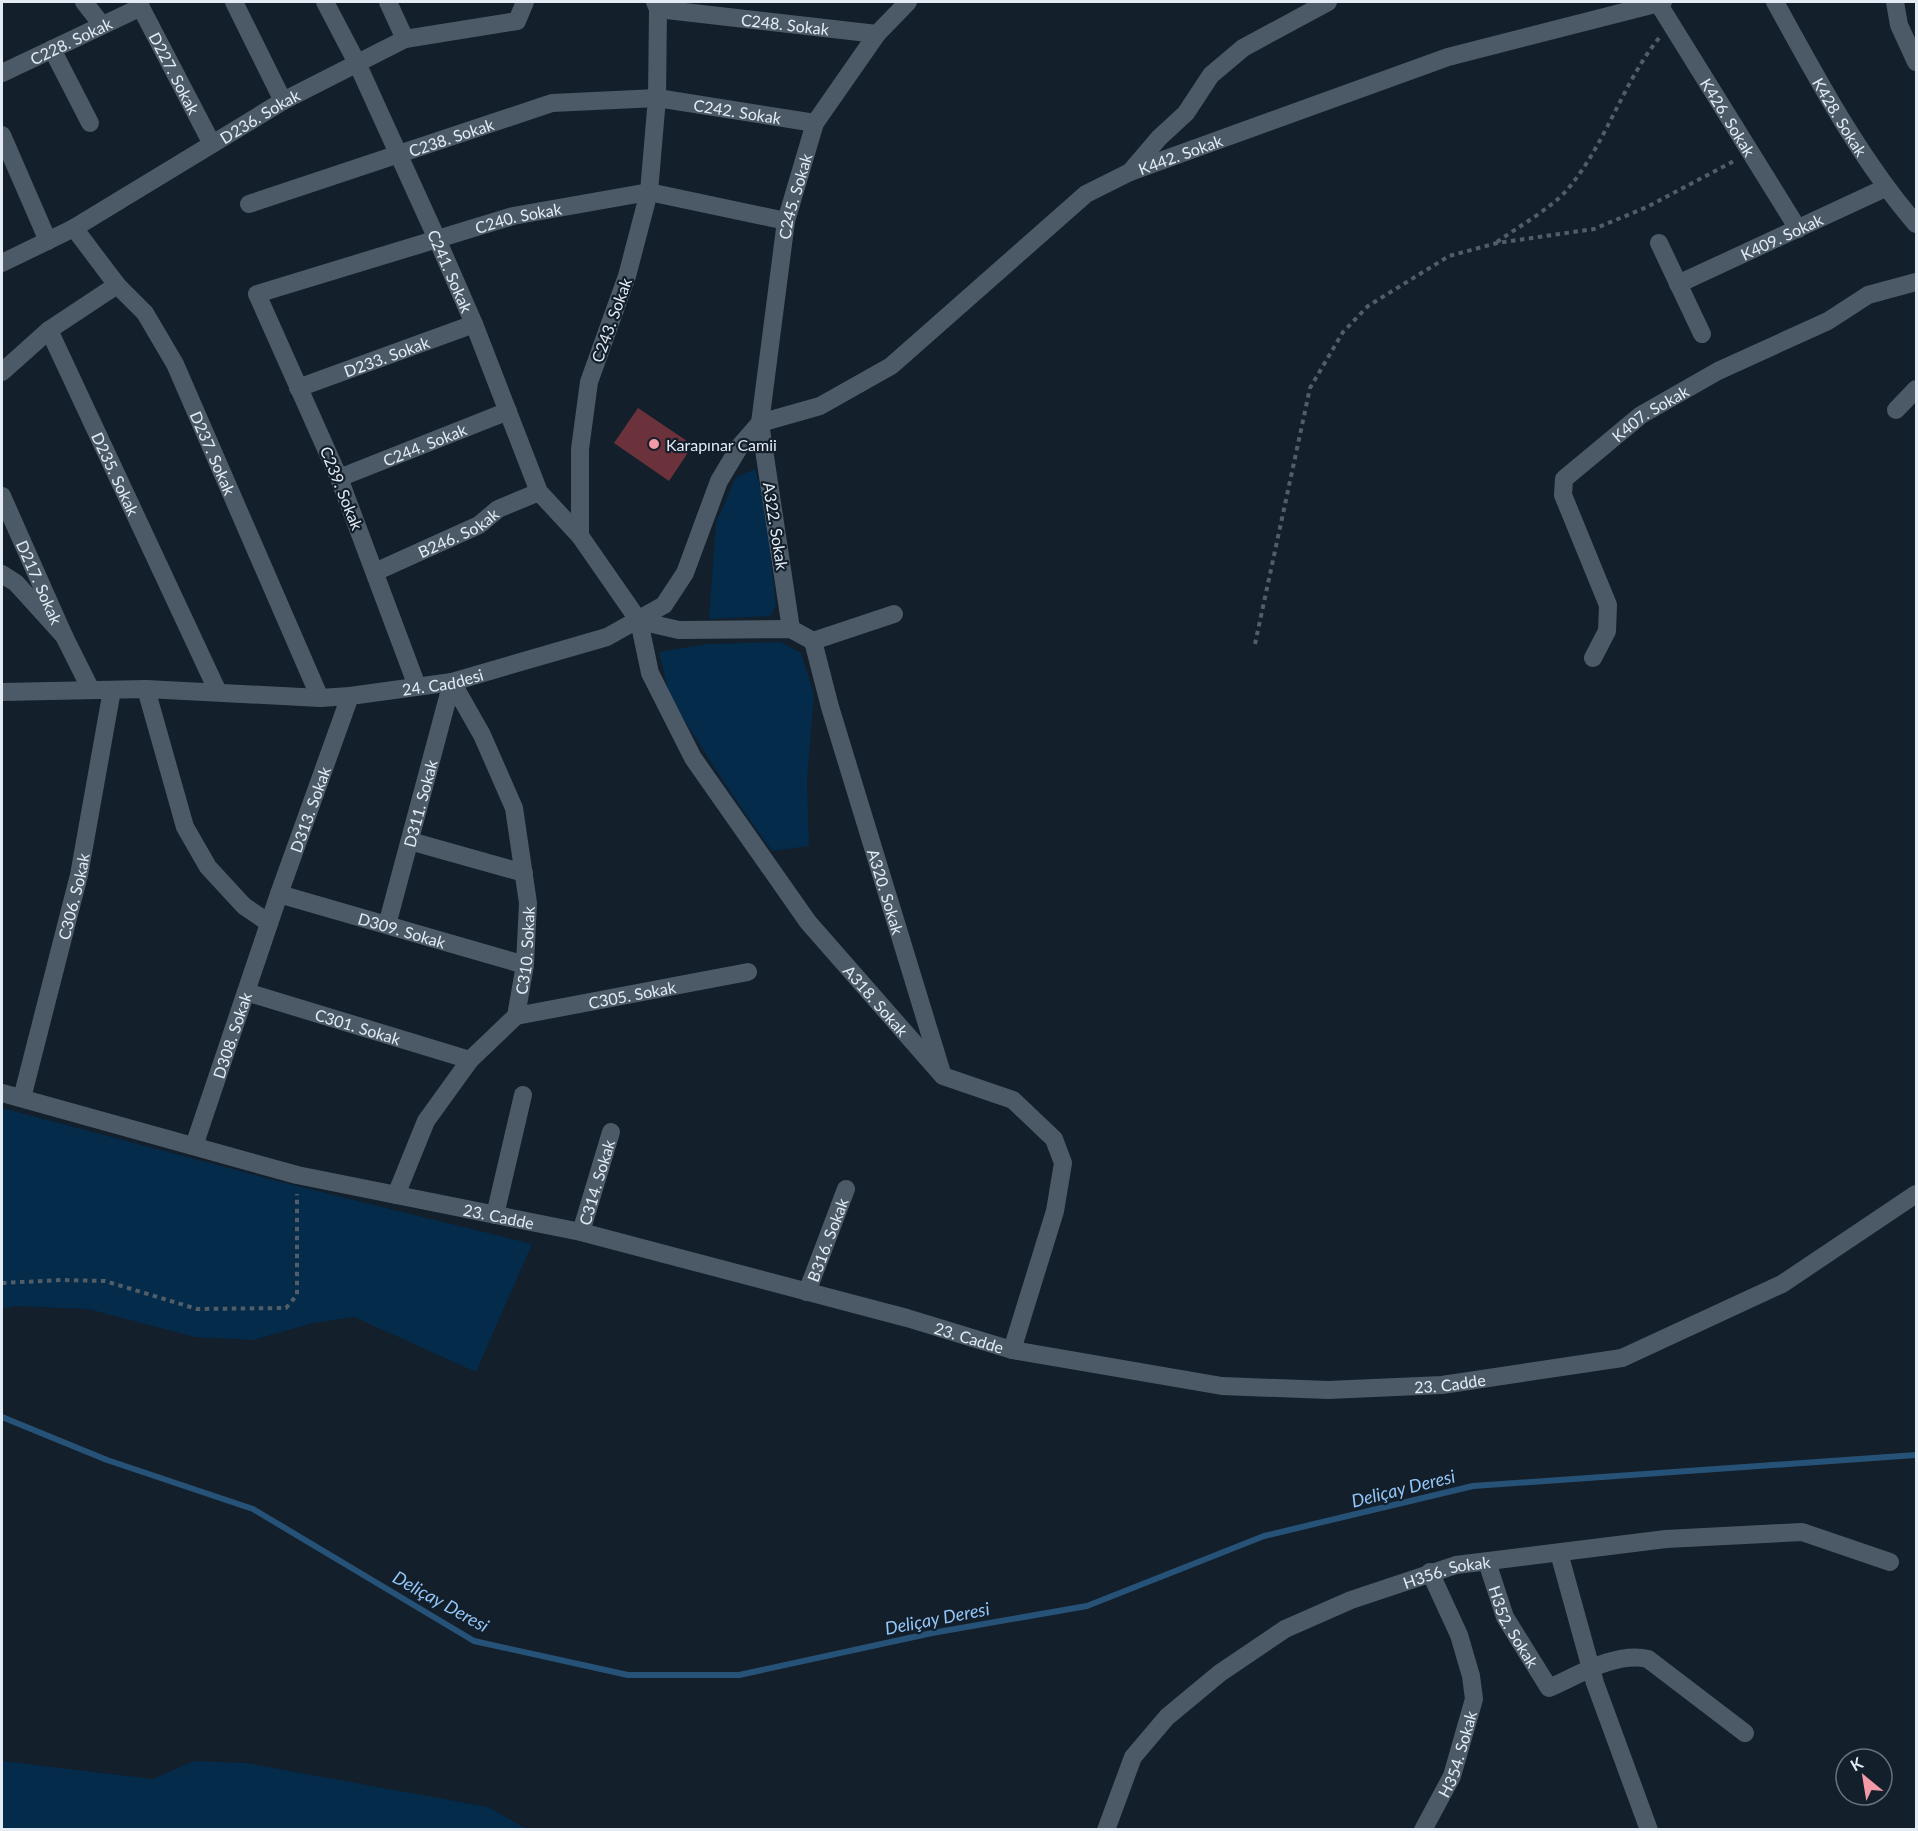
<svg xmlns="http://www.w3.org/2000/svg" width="1918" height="1831" font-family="Lato,sans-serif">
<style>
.green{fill:#042b4a}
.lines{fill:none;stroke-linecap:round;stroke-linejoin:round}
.stream{stroke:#265278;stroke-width:6}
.building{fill:#6b323b}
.path{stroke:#515d67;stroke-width:4;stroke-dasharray:4.5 4.5;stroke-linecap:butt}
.street{stroke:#4c5a68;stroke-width:18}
.secondary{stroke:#4c5a68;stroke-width:18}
.poi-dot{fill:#f49aa6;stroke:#131f2b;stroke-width:2}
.labels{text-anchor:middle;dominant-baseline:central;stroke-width:4.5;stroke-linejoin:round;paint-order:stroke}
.street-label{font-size:16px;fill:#e3ecf4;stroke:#131f2b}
.poi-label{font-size:16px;fill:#e3ecf4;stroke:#131f2b;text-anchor:start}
.water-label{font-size:18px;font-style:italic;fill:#93c6f8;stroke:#131f2b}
</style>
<rect width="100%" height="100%" fill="#131f2b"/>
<path class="green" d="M755,469L765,503L776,605L771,616L709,619L716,523L736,477Z
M780,642L801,653L814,694L807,782L809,846L772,851L731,793L670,698L659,652L707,644Z
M2,1108L281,1182L532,1244L476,1372L354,1317L313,1323L253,1340L195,1337L88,1309L14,1306L2,1309Z
M2,1761L153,1779L194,1761L246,1763L488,1807L527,1829H2Z"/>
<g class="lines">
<path class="stream" d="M2,1417L107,1460L253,1509L474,1641L628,1675H739L932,1633L1087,1606L1264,1536L1473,1486L1916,1455"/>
</g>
<path class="building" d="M638,408L693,445L669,481L614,443Z"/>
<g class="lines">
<path class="path" d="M1497,242C1518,227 1550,209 1567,190C1606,144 1622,84 1659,38
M1255,644L1310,388L1343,332L1368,306L1449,256L1497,243L1594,229L1647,207L1734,161
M2,1283L62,1280L105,1281L197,1309L286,1308L297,1295V1194"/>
<g class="street">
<path d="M84,2L102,25"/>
<path id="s1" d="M138,2L212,144"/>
<path d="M234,2L283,101"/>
<path id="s2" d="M325,2L357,63L437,239L474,324L539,492L580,536"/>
<path d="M388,2L405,39"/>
<path id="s3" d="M655,2L658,9L657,98L649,192L627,276L589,382L580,449V536L639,621L650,673L693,758L808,922L943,1076L1013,1100L1054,1139L1063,1163L1055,1211L1012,1350"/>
<path id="s4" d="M1775,2C1817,78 1859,158 1916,224"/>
<path d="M1895,2L1899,25L1916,62"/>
<path id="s5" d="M1658,3L1798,229"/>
<path id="s6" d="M658,9L877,34"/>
<path d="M52,49L90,123"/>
<path id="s7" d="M2,73L141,7"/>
<path d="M2,135L48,241"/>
<path d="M1130,172L1159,138L1186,113L1211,75L1243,48L1328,2"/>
<path id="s8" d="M249,204L552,103L657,98L815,123"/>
<path id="s9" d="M74,228L117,285L145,313L175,364L320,698"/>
<path d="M1659,243L1702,334"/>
<path id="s10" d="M2,263L74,228L283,101L405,39L517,21L525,2"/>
<path id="s11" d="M1678,284L1885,188"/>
<path id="s12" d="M117,285L49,330L218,692"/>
<path d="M2,372L49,330"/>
<path id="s13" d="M298,388L474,324"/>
<path d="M1896,410L1916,389"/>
<path id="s14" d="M339,478L508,411"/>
<path id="s15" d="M2,496L64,636"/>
<path id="s16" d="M375,572L479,525L498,509L539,492"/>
<path d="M2,574L16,583L64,636L91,690"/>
<path d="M639,621L679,630L791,629L813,641L894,614"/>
<path id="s17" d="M791,629L760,423L786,221L815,123L877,34L908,2"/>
<path id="s18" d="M813,641L830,707L941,1070"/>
<path id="s19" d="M1593,658L1607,631L1608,605L1563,495L1564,479L1641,415L1718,371L1828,321L1868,295L1916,282"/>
<path id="s20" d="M417,686L339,478L257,294L513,216L649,192L786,221"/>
<path d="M146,689L185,827L208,867L244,906L269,923"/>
<path d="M410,841L524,873"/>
<path id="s21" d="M279,894L525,965"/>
<path id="s22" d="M387,925L452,682"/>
<path id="s23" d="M246,992L470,1060"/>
<path id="s24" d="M516,1016L748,972"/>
<path id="s25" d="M2,1093L297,1175L581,1232L907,1318L1012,1350L1222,1386L1328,1390L1442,1385L1622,1358L1782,1284L1916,1194"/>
<path id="s26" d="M22,1098L79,875L112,690"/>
<path id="s27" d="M194,1146L279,894L350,696"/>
<path id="s28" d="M396,1195L426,1121L470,1060L516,1016L525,965L528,903L514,808L482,735L452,682"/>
<path d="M495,1215L523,1095"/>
<path id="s29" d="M581,1232L611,1132"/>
<path id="s30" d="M807,1292L846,1189"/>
<path d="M1559,1553L1595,1683L1649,1830"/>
<path id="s31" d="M1487,1562L1505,1617L1549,1688C1577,1676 1616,1651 1648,1659L1745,1733"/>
<path id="s32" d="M1106,1830L1133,1757L1167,1717L1220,1673L1285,1629L1351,1600L1456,1565L1666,1539L1802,1532L1890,1562"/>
<path id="s33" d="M1423,1830L1452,1776L1474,1699L1471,1676L1459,1635L1430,1572"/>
</g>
<path class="secondary" id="s34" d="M2,692L146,689L320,698L350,696L452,682L607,637L664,605L685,573L719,481L740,446L760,423L820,406L891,366L1086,194L1130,172L1448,57L1663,2"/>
</g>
<circle class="poi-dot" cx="654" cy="444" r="6"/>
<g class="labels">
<g class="street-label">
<text stroke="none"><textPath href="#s6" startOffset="128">C248. Sokak</textPath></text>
<text stroke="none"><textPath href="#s7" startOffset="76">C228. Sokak</textPath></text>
<text stroke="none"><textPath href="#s1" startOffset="80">D227. Sokak</textPath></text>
<text stroke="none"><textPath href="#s8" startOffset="506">C242. Sokak</textPath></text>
<text stroke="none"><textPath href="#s10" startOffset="297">D236. Sokak</textPath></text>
<text stroke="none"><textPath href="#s5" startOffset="134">K426. Sokak</textPath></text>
<text stroke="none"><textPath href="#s4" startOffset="132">K428. Sokak</textPath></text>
<text stroke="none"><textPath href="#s8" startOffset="213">C238. Sokak</textPath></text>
<text stroke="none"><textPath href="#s34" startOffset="1392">K442. Sokak</textPath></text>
<text stroke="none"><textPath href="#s17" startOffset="438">C245. Sokak</textPath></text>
<text stroke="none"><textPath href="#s20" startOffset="696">C240. Sokak</textPath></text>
<text stroke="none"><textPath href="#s11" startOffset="114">K409. Sokak</textPath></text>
<text stroke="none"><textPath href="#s2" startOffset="297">C241. Sokak</textPath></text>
<text transform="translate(611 320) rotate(-70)">C243. Sokak</text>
<text stroke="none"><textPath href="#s13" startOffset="94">D233. Sokak</textPath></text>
<text stroke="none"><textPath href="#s19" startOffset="300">K407. Sokak</textPath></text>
<text stroke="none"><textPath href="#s14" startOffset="92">C244. Sokak</textPath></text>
<text stroke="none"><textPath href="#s9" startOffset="267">D237. Sokak</textPath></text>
<text stroke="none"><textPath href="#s12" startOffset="240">D235. Sokak</textPath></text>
<text transform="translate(342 488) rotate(68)">C239. Sokak</text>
<text transform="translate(776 526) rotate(81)">A322. Sokak</text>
<text stroke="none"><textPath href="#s16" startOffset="92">B246. Sokak</textPath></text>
<text stroke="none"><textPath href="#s15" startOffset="94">D217. Sokak</textPath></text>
<text stroke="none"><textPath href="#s34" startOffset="442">24. Caddesi</textPath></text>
<text stroke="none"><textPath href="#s22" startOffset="126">D311. Sokak</textPath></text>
<text stroke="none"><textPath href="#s27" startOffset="356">D313. Sokak</textPath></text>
<text stroke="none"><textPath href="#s18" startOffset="261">A320. Sokak</textPath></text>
<text stroke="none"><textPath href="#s26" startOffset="208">C306. Sokak</textPath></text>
<text stroke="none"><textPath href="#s21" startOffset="128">D309. Sokak</textPath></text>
<text stroke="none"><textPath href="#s28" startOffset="285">C310. Sokak</textPath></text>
<text stroke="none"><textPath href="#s24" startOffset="118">C305. Sokak</textPath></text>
<text stroke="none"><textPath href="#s3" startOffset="1101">A318. Sokak</textPath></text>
<text stroke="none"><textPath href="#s23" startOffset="117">C301. Sokak</textPath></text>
<text stroke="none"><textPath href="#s27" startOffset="117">D308. Sokak</textPath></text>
<text stroke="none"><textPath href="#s29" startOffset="52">C314. Sokak</textPath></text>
<text stroke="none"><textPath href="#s25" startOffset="512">23. Cadde</textPath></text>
<text stroke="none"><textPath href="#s30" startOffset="56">B316. Sokak</textPath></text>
<text stroke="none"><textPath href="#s25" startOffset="998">23. Cadde</textPath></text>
<text stroke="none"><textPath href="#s25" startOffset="1484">23. Cadde</textPath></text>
<text stroke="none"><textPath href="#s32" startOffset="450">H356. Sokak</textPath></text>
<text stroke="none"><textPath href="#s31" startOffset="70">H352. Sokak</textPath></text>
<text stroke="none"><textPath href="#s33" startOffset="84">H354. Sokak</textPath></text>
</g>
<g class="poi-label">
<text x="666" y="444">Karapınar Camii</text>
</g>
<g class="water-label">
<text transform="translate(1403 1488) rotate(-14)">Deliçay Deresi</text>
<text transform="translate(441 1601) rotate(29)">Deliçay Deresi</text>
<text transform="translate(937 1618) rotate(-11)">Deliçay Deresi</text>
</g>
</g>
<rect width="1918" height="1831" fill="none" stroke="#e3ecf4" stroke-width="6"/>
<g transform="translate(1864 1777) rotate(330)"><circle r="28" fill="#131f2b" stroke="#66717b" stroke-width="1.5"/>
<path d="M0-4.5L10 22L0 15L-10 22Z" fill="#f49aa6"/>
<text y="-9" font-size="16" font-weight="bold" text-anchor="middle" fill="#e3ecf4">K</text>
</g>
</svg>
